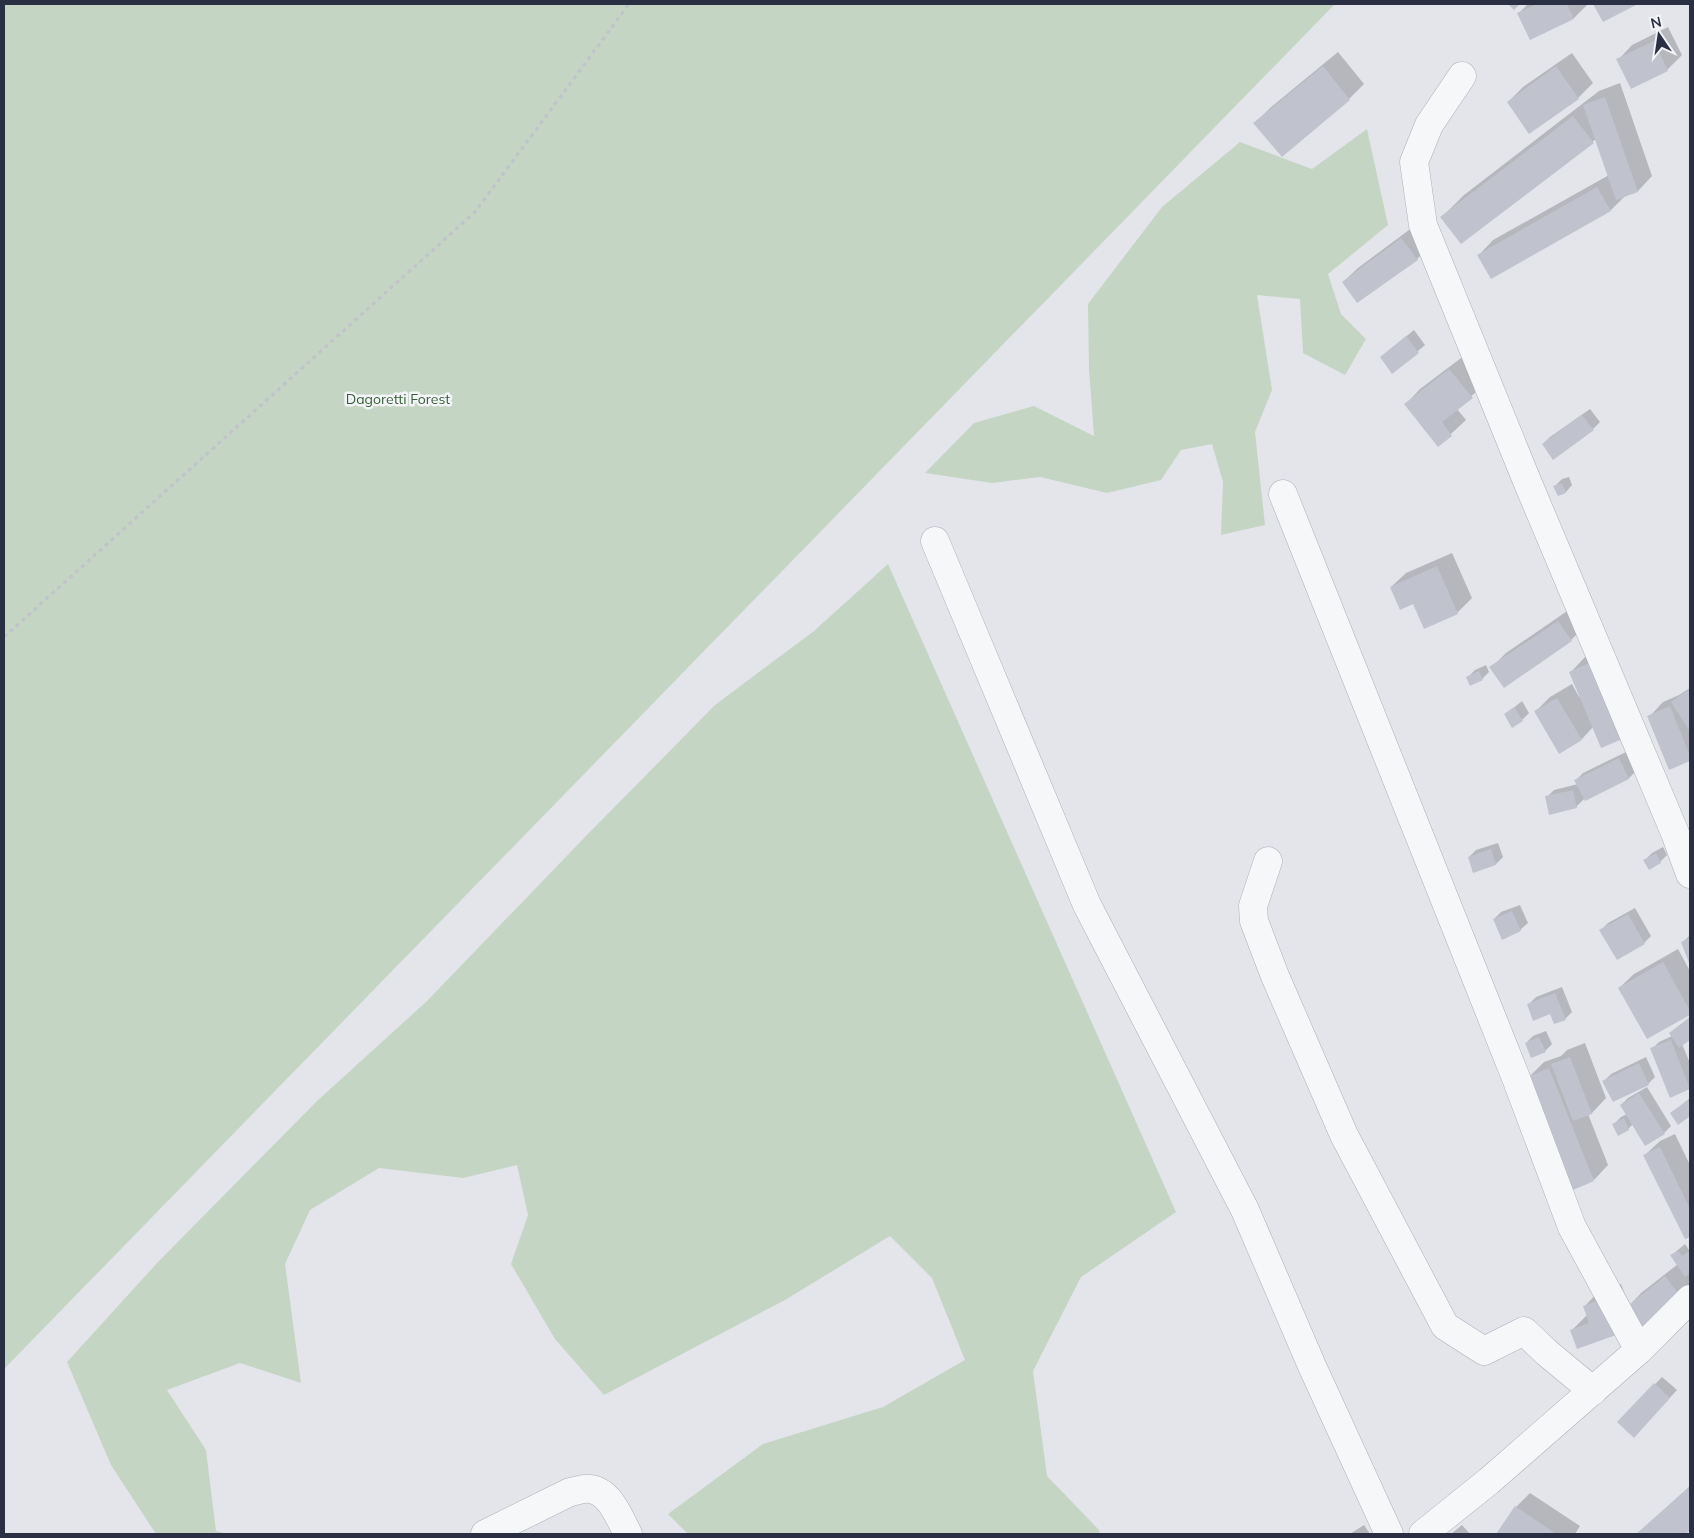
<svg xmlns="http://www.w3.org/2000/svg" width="1694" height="1538" font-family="Mulish,sans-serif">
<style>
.green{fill:#c5d5c4}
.shadow{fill:#0003}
.building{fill:#c0c3ce}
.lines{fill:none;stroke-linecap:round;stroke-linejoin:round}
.minor-casing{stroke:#acaeb9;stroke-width:29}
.path{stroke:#c1c3ca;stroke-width:3;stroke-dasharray:4 4;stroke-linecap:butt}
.minor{stroke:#f6f7f9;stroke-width:28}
.labels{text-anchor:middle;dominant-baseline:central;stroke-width:5;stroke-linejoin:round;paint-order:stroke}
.park-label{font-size:14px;fill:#386038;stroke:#f3f4f8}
</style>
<rect width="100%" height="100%" fill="#e3e5eb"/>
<path class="green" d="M4,4H1335L4,1369Z
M1367,129L1388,225L1328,274L1341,314L1366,339L1345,375L1303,353L1300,299L1257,295L1272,390L1255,432L1265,525L1221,535L1223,482L1212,444L1181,450L1161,480L1107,493L1040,477L992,483L925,473L974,423L1034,406L1094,436L1089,369L1088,304L1162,207L1240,142L1312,169Z
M888,564L1176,1212L1081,1277L1033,1371L1047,1476L1099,1530L1100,1534H688L668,1514L763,1444L883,1407L965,1360L932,1278L890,1236L785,1300L604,1395L555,1339L511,1264L528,1215L517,1165L463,1178L379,1168L310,1210L285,1264L301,1383L240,1363L167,1390L206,1450L216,1531L228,1534H156L111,1465L67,1362L158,1262L317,1101L427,1001L585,837L715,705L814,631Z"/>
<path class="shadow" d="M1528,4H1588L1574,18L1530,39L1518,14Z
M1668,27L1682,55L1667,70L1618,60L1632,45Z
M1338,52L1364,84L1349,99L1282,155L1255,123L1270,108Z
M1572,53L1593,83L1578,98L1530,132L1508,102L1523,87Z
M1620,83L1652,176L1638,191L1626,195L1611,210L1491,278L1479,255L1493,240L1609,175L1596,139L1461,242L1442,217L1464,195L1599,91Z
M1417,224L1432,244L1417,259L1358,302L1343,282L1358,268Z
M1414,330L1425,345L1393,372L1381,357Z
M1465,355L1486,383L1457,409L1466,420L1439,445L1406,404L1420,389Z
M1590,409L1600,422L1593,429L1543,444L1550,437Z
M1569,477L1572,485L1566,492L1555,486L1562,479Z
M1452,553L1472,598L1457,613L1414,602L1391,587L1406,573Z
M1573,607L1586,625L1571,640L1491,668L1506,653Z
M1608,648L1593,727L1582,739L1535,712L1550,697L1572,684L1579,697L1581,696L1571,672L1585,657Z
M1486,665L1489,672L1482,679L1468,677L1475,670Z
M1690,688V760L1670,768L1649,717L1663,702L1679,695Z
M1522,701L1529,713L1522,720L1506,714Z
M1626,752L1636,771L1629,778L1585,798L1576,807L1547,797L1554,790L1578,784L1576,780L1583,773Z
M1498,843L1503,857L1496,864L1469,857L1476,850Z
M1663,847L1667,855L1660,862L1645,860L1652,853Z
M1520,905L1528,923L1520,930L1494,919L1501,912Z
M1635,908L1651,936L1644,943L1601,930L1608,923Z
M1690,935V961L1683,942Z
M1678,949L1690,971V1013L1648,1038L1619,988L1634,974Z
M1562,987L1572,1012L1565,1019L1529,1004L1536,997Z
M1690,1017V1038L1682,1044L1690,1063V1088L1671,1096L1652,1049L1659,1042L1672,1036L1670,1034Z
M1546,1031L1552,1044L1545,1051L1526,1043L1533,1036Z
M1585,1043L1606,1098L1592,1113L1588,1114L1608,1165L1594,1180L1529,1077L1544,1062L1561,1056L1567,1050Z
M1646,1057L1655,1077L1648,1084L1604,1081L1611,1074Z
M1647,1087L1671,1126L1664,1133L1633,1124L1628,1129L1614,1124L1621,1117L1627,1114L1621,1105L1628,1098Z
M1690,1098V1114L1678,1123L1671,1114Z
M1675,1134L1690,1165V1235L1686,1238L1645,1155L1660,1141Z
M1685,1244L1689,1250H1690V1272L1688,1273L1690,1275V1286L1680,1296L1572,1330L1587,1315L1585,1306L1599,1291L1621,1284L1629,1306L1641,1293L1678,1264L1672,1255Z
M1662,1377L1677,1390L1641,1429L1619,1422Z
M1690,1486V1528L1684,1534H1637Z
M1530,1493L1580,1526L1575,1534H1498L1516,1507Z
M1364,1525L1370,1534H1350Z
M1462,1525L1470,1534H1451Z"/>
<path class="building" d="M1508,4H1520L1514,10Z
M1537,4H1567L1574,19L1530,40L1517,13Z
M1593,4H1638L1603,22Z
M1654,41L1668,71L1631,89L1616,59Z
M1323,66L1350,100L1282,157L1253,123Z
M1556,66L1579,99L1529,134L1507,102Z
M1605,97L1638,192L1616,200L1583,105Z
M1573,116L1594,143L1461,244L1440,217Z
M1597,187L1611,211L1491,279L1477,255Z
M1401,238L1418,260L1357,303L1342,282Z
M1406,336L1419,353L1392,374L1380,357Z
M1449,369L1473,398L1442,422L1452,436L1438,447L1404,404Z
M1582,415L1594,430L1553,460L1542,444Z
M1562,483L1566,493L1558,496L1553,486Z
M1437,566L1458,614L1424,629L1413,604L1400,610L1390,587Z
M1558,621L1572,641L1504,688L1489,667Z
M1594,661L1625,738L1601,748L1569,672Z
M1479,671L1483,680L1470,686L1466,677Z
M1690,689V729L1689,730L1671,702Z
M1557,698L1582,740L1559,754L1534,711Z
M1670,706L1690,756V761L1669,770L1647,716Z
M1514,707L1523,721L1512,728L1504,714Z
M1619,758L1629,779L1585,801L1574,780Z
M1573,790L1577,808L1549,815L1545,796Z
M1491,849L1496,865L1473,873L1468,857Z
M1656,853L1661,863L1649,870L1643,860Z
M1512,911L1521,931L1502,940L1493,919Z
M1628,914L1645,944L1617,960L1599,930Z
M1690,938V965L1681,942Z
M1663,962L1690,1011V1015L1647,1039L1618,988Z
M1555,993L1566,1020L1554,1024L1550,1014L1533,1021L1527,1004Z
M1690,1017V1040L1679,1048L1669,1033Z
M1539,1037L1546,1052L1531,1058L1525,1043Z
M1671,1040L1690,1089L1670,1098L1650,1048Z
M1570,1057L1592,1114L1573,1121L1551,1064Z
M1639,1063L1649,1085L1613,1102L1602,1081Z
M1549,1068L1594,1181L1573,1190L1528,1077Z
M1639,1093L1665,1134L1645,1146L1620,1105Z
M1688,1100L1690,1103V1116L1678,1125L1670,1113Z
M1624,1118L1629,1130L1618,1136L1612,1124Z
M1660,1147L1690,1209V1237L1685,1239L1643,1155Z
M1678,1251L1682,1256L1690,1251V1273L1685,1277L1670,1255Z
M1665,1276L1681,1297L1642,1328L1625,1308Z
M1606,1298L1619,1334L1577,1349L1570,1330L1589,1323L1583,1306Z
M1654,1383L1670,1398L1634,1438L1617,1422Z
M1687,1489L1690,1492V1530L1686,1534H1636Z
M1515,1506L1556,1534H1496Z"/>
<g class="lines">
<defs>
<path id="minor" d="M1462,76L1429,125L1414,162L1423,225L1527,481L1675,833L1690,874
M1283,494L1516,1078L1572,1227L1639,1350
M935,541L1087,905L1245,1210L1312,1366L1389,1534
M1268,861L1253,906L1254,921L1275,976L1344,1135L1445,1326L1484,1351L1524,1331L1546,1352L1593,1391
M485,1534L570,1492C577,1491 583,1488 590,1489C610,1491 620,1519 628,1534
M1423,1534L1489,1481L1639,1350L1690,1299"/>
</defs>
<use href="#minor" class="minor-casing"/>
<path class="path" d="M4,637L475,212L629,4"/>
<use href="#minor" class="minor"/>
</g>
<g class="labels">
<g class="park-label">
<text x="398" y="399">Dagoretti Forest</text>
</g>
</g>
<rect width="1694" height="1538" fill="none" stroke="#2b2f44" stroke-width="10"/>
<g transform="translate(1659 35) rotate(347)" stroke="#f3f4f8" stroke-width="4" paint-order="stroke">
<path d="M0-4L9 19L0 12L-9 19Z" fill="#2b2f44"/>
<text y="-8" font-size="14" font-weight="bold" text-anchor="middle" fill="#2b2f44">N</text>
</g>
</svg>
